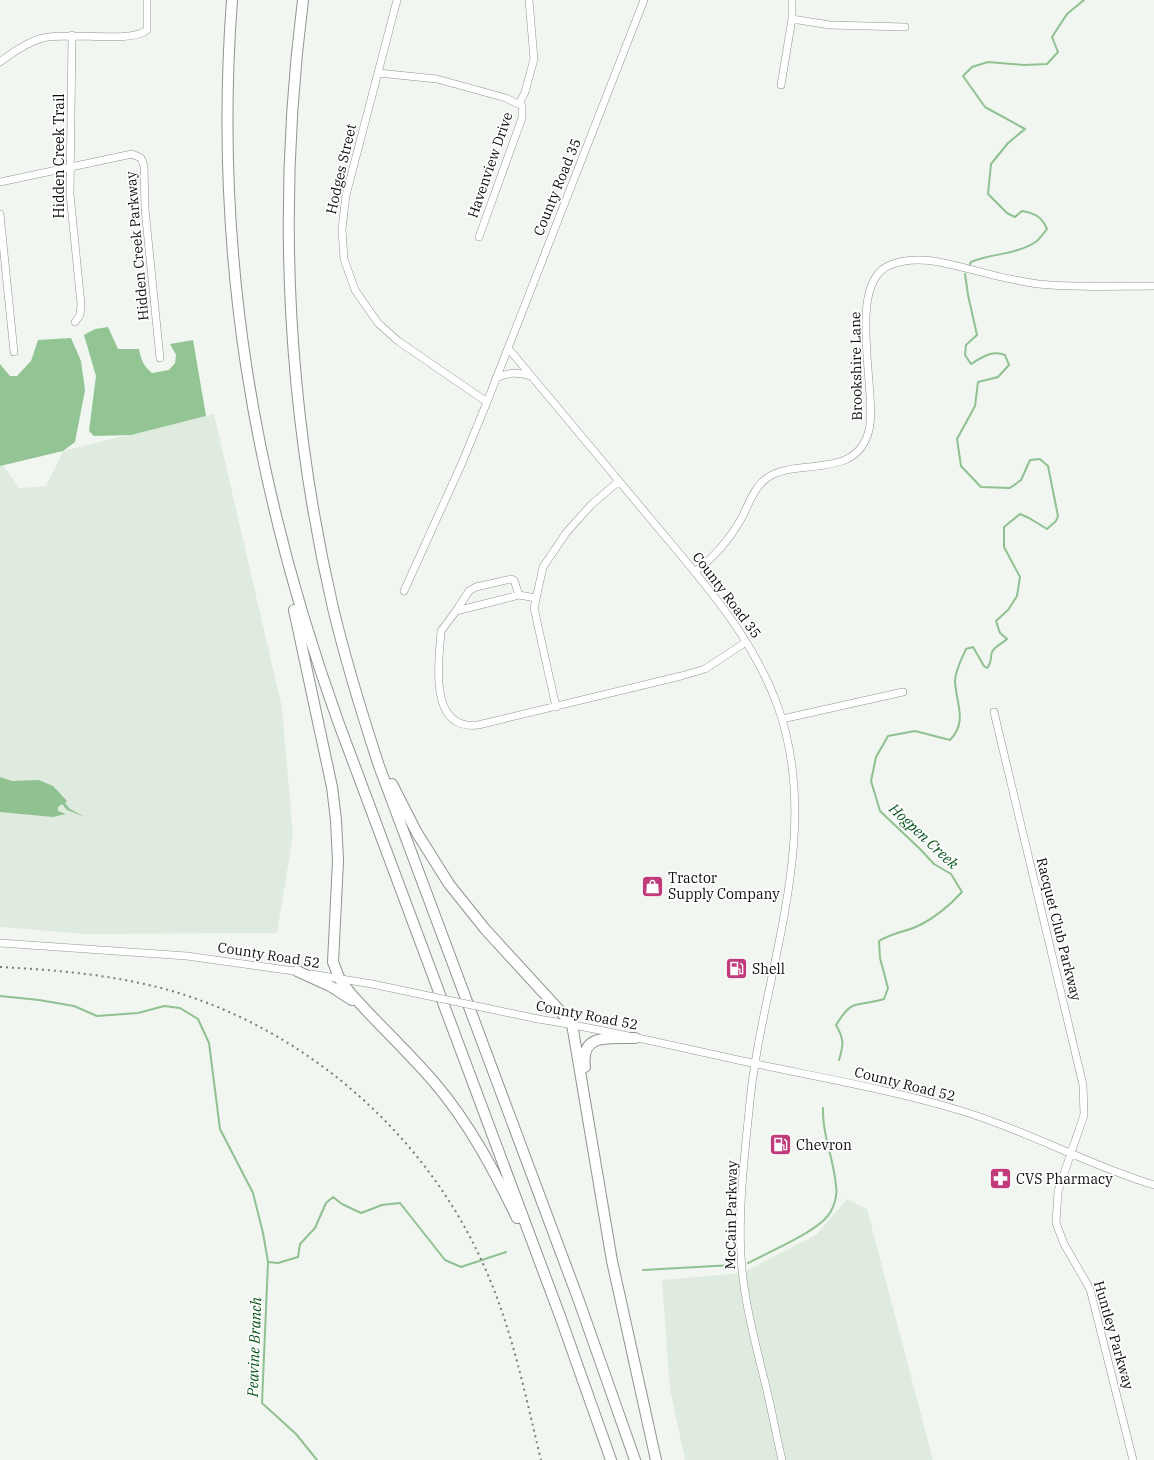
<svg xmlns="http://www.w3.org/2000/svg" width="1154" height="1460" font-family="'IBM Plex Serif',serif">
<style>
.built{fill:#e0ebe0}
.forest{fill:#92c494}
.water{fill:#8fc191}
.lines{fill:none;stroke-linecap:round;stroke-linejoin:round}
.stream{stroke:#8fc191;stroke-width:2}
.minor-casing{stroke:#909590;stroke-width:8}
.highway-casing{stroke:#909590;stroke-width:12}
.minor{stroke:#fff;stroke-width:7}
.highway{stroke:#fff;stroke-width:10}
.rail{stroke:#797c79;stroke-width:2;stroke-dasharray:2 4;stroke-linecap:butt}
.minor-bridge-casing{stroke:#909590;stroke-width:8;stroke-linecap:butt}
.minor-bridge{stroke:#fff;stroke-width:7}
.labels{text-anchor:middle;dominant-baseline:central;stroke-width:3.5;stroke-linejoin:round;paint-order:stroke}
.street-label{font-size:14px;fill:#0c0d0c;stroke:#fff}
.poi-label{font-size:14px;fill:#0c0d0c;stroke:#fff;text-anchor:start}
.water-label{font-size:15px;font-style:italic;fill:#075619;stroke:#fff}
</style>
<rect width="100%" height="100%" fill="#f1f6f1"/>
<path class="built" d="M214,414L282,708L293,835L277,933L85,934L0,927V466L3,465L19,488L46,486L63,451Z
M847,1199L867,1209L933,1460H685L670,1389L662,1280L742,1273L816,1235Z"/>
<path class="forest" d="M108,327L118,349H139C141,359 143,366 152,373L169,370L175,363L176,355L170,344L193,340L206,416L131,435L94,436L89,431L96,376L84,335L95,329Z
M71,338L81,361L85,390L75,442L63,451L0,466V364L10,376H17L31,361L38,340Z"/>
<path class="water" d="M0,777L12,781L39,780L53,786L67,801L65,803L70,809L85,817L67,810L62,804L58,807V811L66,814L53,817L0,812Z"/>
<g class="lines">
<path class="stream" d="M970,264L971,262C992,253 1017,255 1037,241C1040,238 1044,233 1047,229C1042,217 1035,213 1022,211L1015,217L1007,213L988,194L991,164L1008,143L1025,129L985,107L963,76L972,67L988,62L1024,65L1047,64L1058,52L1052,37L1067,14L1084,0
M0,996L39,1000L74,1006L97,1016L138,1013L164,1006L180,1008L198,1019L209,1043L220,1129L253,1193L263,1233L268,1262L278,1263L298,1257L300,1244L315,1228L326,1203L333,1197L342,1204L361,1213L382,1205L400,1203L445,1260L461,1267L506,1252
M839,1060C844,1044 844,1039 836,1025C854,996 856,1008 884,999L888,988L880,958L879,941C894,932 906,932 920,925C936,917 950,905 962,892L951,874L934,864L920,849L880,811L871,781L876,757L888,736L915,731L950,740C968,721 956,704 955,681C955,671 962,658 966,649L973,647L984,666L987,668C992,663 990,658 992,652C995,646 1002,644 1007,639L1000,633L996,621L1008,610L1017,596L1020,577L1004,547V527L1020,514L1029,518L1047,529L1056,521L1058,516L1048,466L1040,459L1030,460L1021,480L1010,488L981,487L961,466L957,439L975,406L978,382L998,377L1009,365L1005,355C992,350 982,357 971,364L965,355L966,345L977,335L968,295L965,274
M268,1262L262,1403L296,1434L317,1460
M748,1263C769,1252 809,1235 825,1219C833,1211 838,1197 836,1186C834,1159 822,1135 823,1108
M643,1270L733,1265"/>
<defs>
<path id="minor" d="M397,0L346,195L342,229L344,259L355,290L378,323L398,341L487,402
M792,19L830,25L905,27
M72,35L70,194L81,304L80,315L75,322
M0,62C13,52 27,42 43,38C68,31 131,44 147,30V0
M378,73L437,79L506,98L522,106V118L479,237
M781,85L792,19V0
M519,104L525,92L534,59L529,0
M0,182L132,154L141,158L144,166L145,209L160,358
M0,214L14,352
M508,348C555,404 602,461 649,517C698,576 752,634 778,707C825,839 760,979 749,1111C744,1160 737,1220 742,1269C745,1303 754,1337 762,1371C770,1400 775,1430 782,1460
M496,378C509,372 518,372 531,376
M695,572C712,559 729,540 740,521C748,507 753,488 767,478C796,457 857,481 869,430C878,393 845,283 890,265C920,253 952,265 981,272C999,277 1019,281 1038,284C1076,288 1116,286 1154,286
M404,591L462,463L487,402L644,0
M536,598L519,595L456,611L441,631C439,662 428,731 478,725L681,676L705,669L746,642
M456,611L469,591L476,587L511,579L514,580L519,595
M556,707L534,608L543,567L566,533L591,505L619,481
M994,712L1083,1085L1084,1115L1058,1191L1056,1223L1064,1244L1090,1289L1133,1460
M782,719L903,692
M0,943L187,956L301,972
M311,974L372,984
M538,1019C610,1030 681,1048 752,1063C822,1078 893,1090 962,1111C1028,1131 1088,1165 1154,1185"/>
<path id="highway" d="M232,0C213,252 254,488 339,724L560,1316L611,1460
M303,0C277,203 287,409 333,608C346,662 362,714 379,766L579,1301L635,1460
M294,610L332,787L336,820L338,861L333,962L340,980L352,995C379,1025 408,1052 434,1082C469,1123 494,1170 517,1218
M392,784L417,833L449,884L485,929L572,1024L612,1261L656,1460
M297,971L330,986L352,1000
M585,1067C580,1032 610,1039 635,1038"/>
</defs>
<use href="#minor" class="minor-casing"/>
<use href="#highway" class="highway-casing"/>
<use href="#minor" class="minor"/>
<use href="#highway" class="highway"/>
<path class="rail" d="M0,967C58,970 116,975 172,991C308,1031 427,1136 484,1266C512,1328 525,1394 541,1460"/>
<defs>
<path id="minor-bridge" d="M372,984L538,1019"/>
</defs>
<use href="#minor-bridge" class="minor-bridge-casing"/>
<use href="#minor-bridge" class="minor-bridge"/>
</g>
<defs>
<symbol id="shop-square" viewBox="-11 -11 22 22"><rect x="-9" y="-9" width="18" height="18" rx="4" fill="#c13a79" stroke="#fff"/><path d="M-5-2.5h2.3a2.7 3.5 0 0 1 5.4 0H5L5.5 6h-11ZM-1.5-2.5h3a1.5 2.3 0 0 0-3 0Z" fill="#fff"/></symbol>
<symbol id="fuel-square" viewBox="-11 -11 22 22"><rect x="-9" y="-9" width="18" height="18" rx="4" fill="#c13a79" stroke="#fff"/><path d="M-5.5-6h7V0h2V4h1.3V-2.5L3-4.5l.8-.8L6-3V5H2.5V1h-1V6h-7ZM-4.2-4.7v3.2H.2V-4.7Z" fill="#fff"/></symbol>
<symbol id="pharmacy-square" viewBox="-11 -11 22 22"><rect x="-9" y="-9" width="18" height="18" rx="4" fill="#c13a79" stroke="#fff"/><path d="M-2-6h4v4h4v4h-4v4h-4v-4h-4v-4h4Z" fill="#fff"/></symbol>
</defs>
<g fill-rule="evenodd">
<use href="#shop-square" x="640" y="874" width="25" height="25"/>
<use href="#fuel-square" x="724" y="956" width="25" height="25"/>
<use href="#fuel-square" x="768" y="1132" width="25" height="25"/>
<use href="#pharmacy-square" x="988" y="1166" width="25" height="25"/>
</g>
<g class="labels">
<g class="street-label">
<text transform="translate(59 156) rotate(-90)">Hidden Creek Trail</text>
<text transform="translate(490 165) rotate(-71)">Havenview Drive</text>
<text transform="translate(341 169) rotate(-77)">Hodges Street</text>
<text transform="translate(557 187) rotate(-68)">County Road 35</text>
<text transform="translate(137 246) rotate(-95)">Hidden Creek Parkway</text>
<text transform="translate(856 366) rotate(-91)">Brookshire Lane</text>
<text transform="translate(727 595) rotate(53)">County Road 35</text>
<text transform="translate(1059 929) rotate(76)">Racquet Club Parkway</text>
<text transform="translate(269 955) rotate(9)">County Road 52</text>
<text transform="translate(587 1015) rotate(11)">County Road 52</text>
<text transform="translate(905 1084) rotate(14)">County Road 52</text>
<text transform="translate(731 1215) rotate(-89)">McCain Parkway</text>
<text transform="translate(1114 1335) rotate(74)">Huntley Parkway</text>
</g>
<g class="poi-label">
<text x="668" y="878">Tractor<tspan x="668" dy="16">Supply Company</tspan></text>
<text x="752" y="969">Shell</text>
<text x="796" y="1145">Chevron</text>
<text x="1016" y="1179">CVS Pharmacy</text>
</g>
<g class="water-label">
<text transform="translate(924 836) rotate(43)">Hogpen Creek</text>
<text transform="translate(254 1347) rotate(-88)">Peavine Branch</text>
</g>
</g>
</svg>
